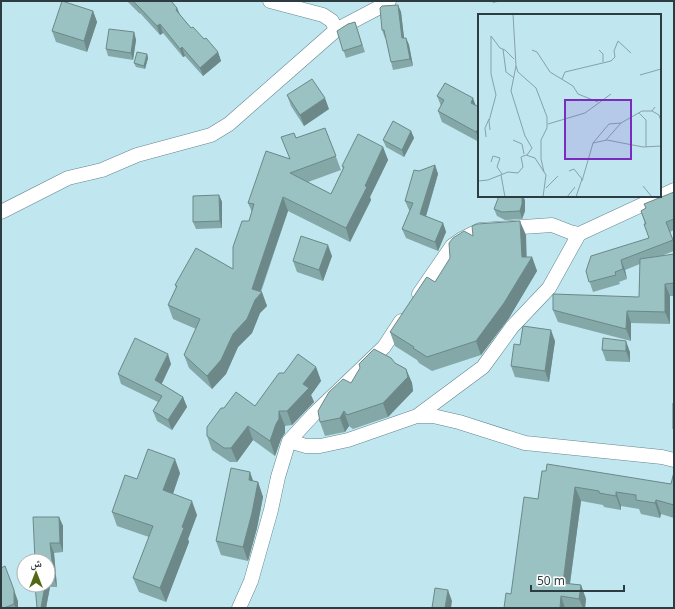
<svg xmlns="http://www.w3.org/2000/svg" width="675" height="609" font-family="'Noto Sans','Noto Naskh Arabic',sans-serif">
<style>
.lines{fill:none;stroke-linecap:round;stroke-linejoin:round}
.street-casing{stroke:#63868f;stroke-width:15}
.street{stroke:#fff;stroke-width:14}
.wall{fill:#84a7a7}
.shaded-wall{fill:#6c8888}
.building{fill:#9ac2c2;stroke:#6c8888}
.inset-road{fill:none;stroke:#85a2aa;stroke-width:1}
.view{fill:#7b2cbf;fill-opacity:0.15;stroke:#7b2cbf;stroke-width:2}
.inset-edge{fill:none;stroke:#2c3c40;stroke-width:2}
</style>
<rect width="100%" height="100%" fill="#c0e6f0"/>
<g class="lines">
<defs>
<path id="street" d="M270,1L323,15L332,21L336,30
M1,212L68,178L102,170L137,155L211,135L229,124L336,30L376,9L389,1
M419,294L452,246L462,239L480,230L552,225L570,232L579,234L674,190
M417,416L483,367L512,327L549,288L579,234
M289,441L306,446H320L348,440L417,416H433L459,422L525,443L662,457L674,460
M239,608L251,581L271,510L278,477L289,441L314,414L384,347L401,321"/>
</defs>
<use href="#street" class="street-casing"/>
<use href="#street" class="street"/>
</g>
<path class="wall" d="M127,1H171L177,8L180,15L191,28L218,52L221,61L203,76L185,56L183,57L163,33L160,35L140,13V14Z
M492,1H502L493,3Z
M398,5L401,12L404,38H406L409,45L413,66L393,70L391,62L386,38H385L382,30Z
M93,11L97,22L87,52L56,42L52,31Z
M355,22L365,52L346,58L337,31Z
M134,32L136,40L133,60L108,56L106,49Z
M147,54L148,58L145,69L136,67L134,63Z
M287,95L329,109L304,126L291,106Z
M437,96L476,106L479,107V142L442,122L438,111L441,106Z
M325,128L341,170L308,182L331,194L343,169L342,166L383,147L388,160L370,197L371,200L350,242L288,211L261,292L267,306L260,313L252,333L238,347L226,374L212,389L189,368L184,355L196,329L173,319L168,305L176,288L175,285L233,269L252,212L248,203L289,159L296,138Z
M411,131L414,138L404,157L386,147L383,140Z
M435,165L438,174L426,216L443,223L446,232L438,251L406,238L402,229L410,210H409L405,201L419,171Z
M674,192V230L670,232L674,242V251L661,256L674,254V296H670V324L631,323V341L558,322L553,310L639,297L640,264L625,270L627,279L619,282L620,284L593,292L586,271L649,238L645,224L641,211L646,208Z
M219,195L222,202V228L196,229L193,222Z
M525,200V211L522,219L505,220L497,216L494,209Z
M526,235V257H532L537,271L509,318L481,355L432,371L419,363L417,360L395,346L390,332L435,282L473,236Z
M332,256L323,281L297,272L293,261Z
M603,338L630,352V362L606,361L602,350Z
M555,341L549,382L515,377L511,366L520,345Z
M395,363L406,369L412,383L413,391L388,417L353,429L349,426L345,432L325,436L320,422L351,383Z
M171,364L161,384L183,397L187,407L172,430L157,421L153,411L158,402L121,384L118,374Z
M316,367L321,381L311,395L314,402L292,425L285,426V433L281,439L275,456L253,440L237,462H230L212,450L207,436L255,406L284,373Z
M542,471L671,484L674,472V518L661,514L660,518L641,514L639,509L621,506V510L604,507L603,505L581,501L570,584L581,585L586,599L585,608H504L511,594L538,499Z
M180,473L173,494L197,515L188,539L189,542L166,602L139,592L133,578L149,537L117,526L112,512L137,479Z
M254,482H258L263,497L257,528L248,561L221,555L216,541Z
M59,517L63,526V552L54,553L57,587H50L46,608H37L48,585V561L35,560Z
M18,601V608H1Z"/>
<path class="shaded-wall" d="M398,5L401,12L405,46L402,38Z
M177,8L181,17L176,10Z
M93,11L97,22L87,52L84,41Z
M160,24L163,33L160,35L157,26Z
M134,32L136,40L133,60L131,53Z
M406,38L409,45L413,66L410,59Z
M182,47L185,56L183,57L180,49Z
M218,52L221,61L203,76L200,68Z
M147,54L148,58L145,69L144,66Z
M325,98L329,109L304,126L300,115Z
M473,98L477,109L471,103Z
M479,127V140L476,132Z
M411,131L414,138L404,157L402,150Z
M383,147L388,160L370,197L371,200L350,242L346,228L365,186Z
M435,165L438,174L424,223L420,214Z
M219,195L222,202V228L220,221Z
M522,196H523L525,200V211L522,219L520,211Z
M283,197L288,211L259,295L262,292L267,306L260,313L252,333L238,347L226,374L212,389L207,376L252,289Z
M520,221L526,235L527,266L532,257L537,271L509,318L481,355L476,341L522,257Z
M443,223L446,232L438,251L435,242Z
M328,245L332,256L323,281L319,270Z
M621,260L625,270L627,279L623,269Z
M665,284L670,296V324L665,312Z
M627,311L631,323V341L626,329Z
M551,330L555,341L549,382L545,371Z
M626,341L630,352V362L626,351Z
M168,354L171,364L159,390L155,380Z
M316,367L321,381L311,395L314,402L292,425L287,411L303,384Z
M406,369L412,383L413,391L388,417L383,403Z
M183,397L187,407L172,430L168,420Z
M279,411L285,426V433L281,439L275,456L270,441Z
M344,411L349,426L345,432L340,418Z
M248,426L253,440L237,462L231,448Z
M175,459L180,473L169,505L163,490Z
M250,472L255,486L249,480Z
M258,482L263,497L257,528L248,561L243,547Z
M575,487L581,501L568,597L563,583Z
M616,492L621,506V510L616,496Z
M656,500L661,514L660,518L655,503Z
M192,501L197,515L188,539L189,542L166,602L160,588L182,527Z
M59,517L63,526V552L60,543Z
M50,543L54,553L57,587L54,578Z
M48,581L50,587L46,608H41L45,585H48Z
M581,585L586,599L585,608H583L579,599Z
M14,590L18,601V608H16L14,604Z
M448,590L452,601L451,608H445Z
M561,596L565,608H560Z"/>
<path class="building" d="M62,1L93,11L84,41L52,31Z
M133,1H171L177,8L176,10L191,28L193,27L204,39L206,38L218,52L200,68L182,47L180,49L160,24L157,26L137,5Z
M398,5L402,38H406L410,59L391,62L384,30H382L380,8L382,6Z
M355,22L362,45L343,51L337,31L348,24Z
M109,29L134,32L131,53L106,49Z
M137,52L147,54L144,66L134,63Z
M312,79L325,98L300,115L287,95Z
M445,83L473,98L471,103L479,107V127L476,132L438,111L444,100L437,96Z
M393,121L411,131L402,150L383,140Z
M325,128L336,156L290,173L331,194L344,167L342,166L358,134L383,147L365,186L367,187L346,228L283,197L252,289L262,292L255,300L247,319L233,334L221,360L207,376L184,355L200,319L168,305L177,286L175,285L196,248L233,269V247L242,221H249L254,204L248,203L266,151L290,159L281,137L294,133L296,138Z
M435,165L420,214L443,223L435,242L402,229L413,203L405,201L414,170L419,171Z
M674,192V219L666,222L673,240L621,260L623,269L615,272L616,275L589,282L586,271L591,256L649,238L644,224H646L641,211L646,208L644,204Z
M219,195L220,221L193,222V196Z
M499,196H522V204L520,211L502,212L494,209Z
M520,221L522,257H532L504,303L476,341L427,357L413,348L414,347L390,332L426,278L427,277L435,282L450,258L449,243L453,238L464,231L473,236L472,226L477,224Z
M301,236L328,245L319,270L293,261Z
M674,254V283L665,284V312L627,311L626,329L553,310V294L639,297L640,259Z
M523,326L551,330L545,371L511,366L514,344L520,345Z
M135,338L168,354L155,380L183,397L168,420L153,411L162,396L118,374Z
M603,338L626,341V351L602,350Z
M374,349L391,358L395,363L406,369L408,377L383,403L347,415L344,411L340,418L320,422L318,411L329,392L343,379L351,383L360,368L359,364Z
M298,354L316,367L303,384L309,388L287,411H279V419L276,424L270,441L248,426L231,448H224L207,436V427L221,408H224L236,392L255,406L279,373H284Z
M673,403H674V429H673Z
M148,449L175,459L163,490L192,501L182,527L184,528L160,588L133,578L153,526L112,512L125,475L137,479Z
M547,464L671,484L674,472V505L656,500L655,503L636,500V495L616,492V496L599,493V491L575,487L563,583L581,585L579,599L561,596L560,608H504L506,593L511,594L524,497L538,499L542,471H546Z
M231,468L250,472L249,480L258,482L252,513L243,547L216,541Z
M33,517H59L60,543H50L54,578L48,577V561H32L35,560Z
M5,566L14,590V604L4,608H1V568Z
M35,585H45L41,608H37Z
M435,588L448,590L445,608H432Z"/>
<g transform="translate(478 14)">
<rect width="183" height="183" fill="#c0e6f0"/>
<path class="inset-road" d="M35,0L38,52L40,58L58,74L69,103V114L63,126V145L66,158M25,35L28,58L36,64M54,36L59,38L72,58L95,72L100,80L120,88M121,36L125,40V48M38,52L33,77L47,122L54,134L49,141M162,61L183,55M84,65L87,58L133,47L137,43L136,37L140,27L153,39M174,97L181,101L183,107M161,99L168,106V133M70,110L107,99L133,80M12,116L11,107L18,81L13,60V22L22,34L27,36L36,45M8,123L7,114L11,105M35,126L44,130L46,140M128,126L143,109M115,129L129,126L165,133L183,132M13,148L15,142L22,144L19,153L24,160M91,157L96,155L104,165L98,183M23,161L27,183M0,167L10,166L30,158L40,159L45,153L43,143L48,141L57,144L68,161L65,183M104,167L115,129L131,110L143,109L164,97H174L177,93M165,172L174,183M68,174L80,162M89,183L97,173"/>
<path class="view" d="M87,86H153V145H87Z"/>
<rect width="183" height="183" class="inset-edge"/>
</g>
<rect width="675" height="609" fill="none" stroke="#2c3c40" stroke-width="4"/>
<g transform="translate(36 573)"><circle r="19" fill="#ffffff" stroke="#abb1b3"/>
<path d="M0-3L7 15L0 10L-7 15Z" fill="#546814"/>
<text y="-6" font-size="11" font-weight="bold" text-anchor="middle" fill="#2c3c40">ش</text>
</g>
<path d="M531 585v6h93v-6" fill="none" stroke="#2c3c40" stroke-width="2"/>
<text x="537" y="585" font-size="12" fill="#2c3c40" stroke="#ffffff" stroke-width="3" paint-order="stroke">50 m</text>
</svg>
